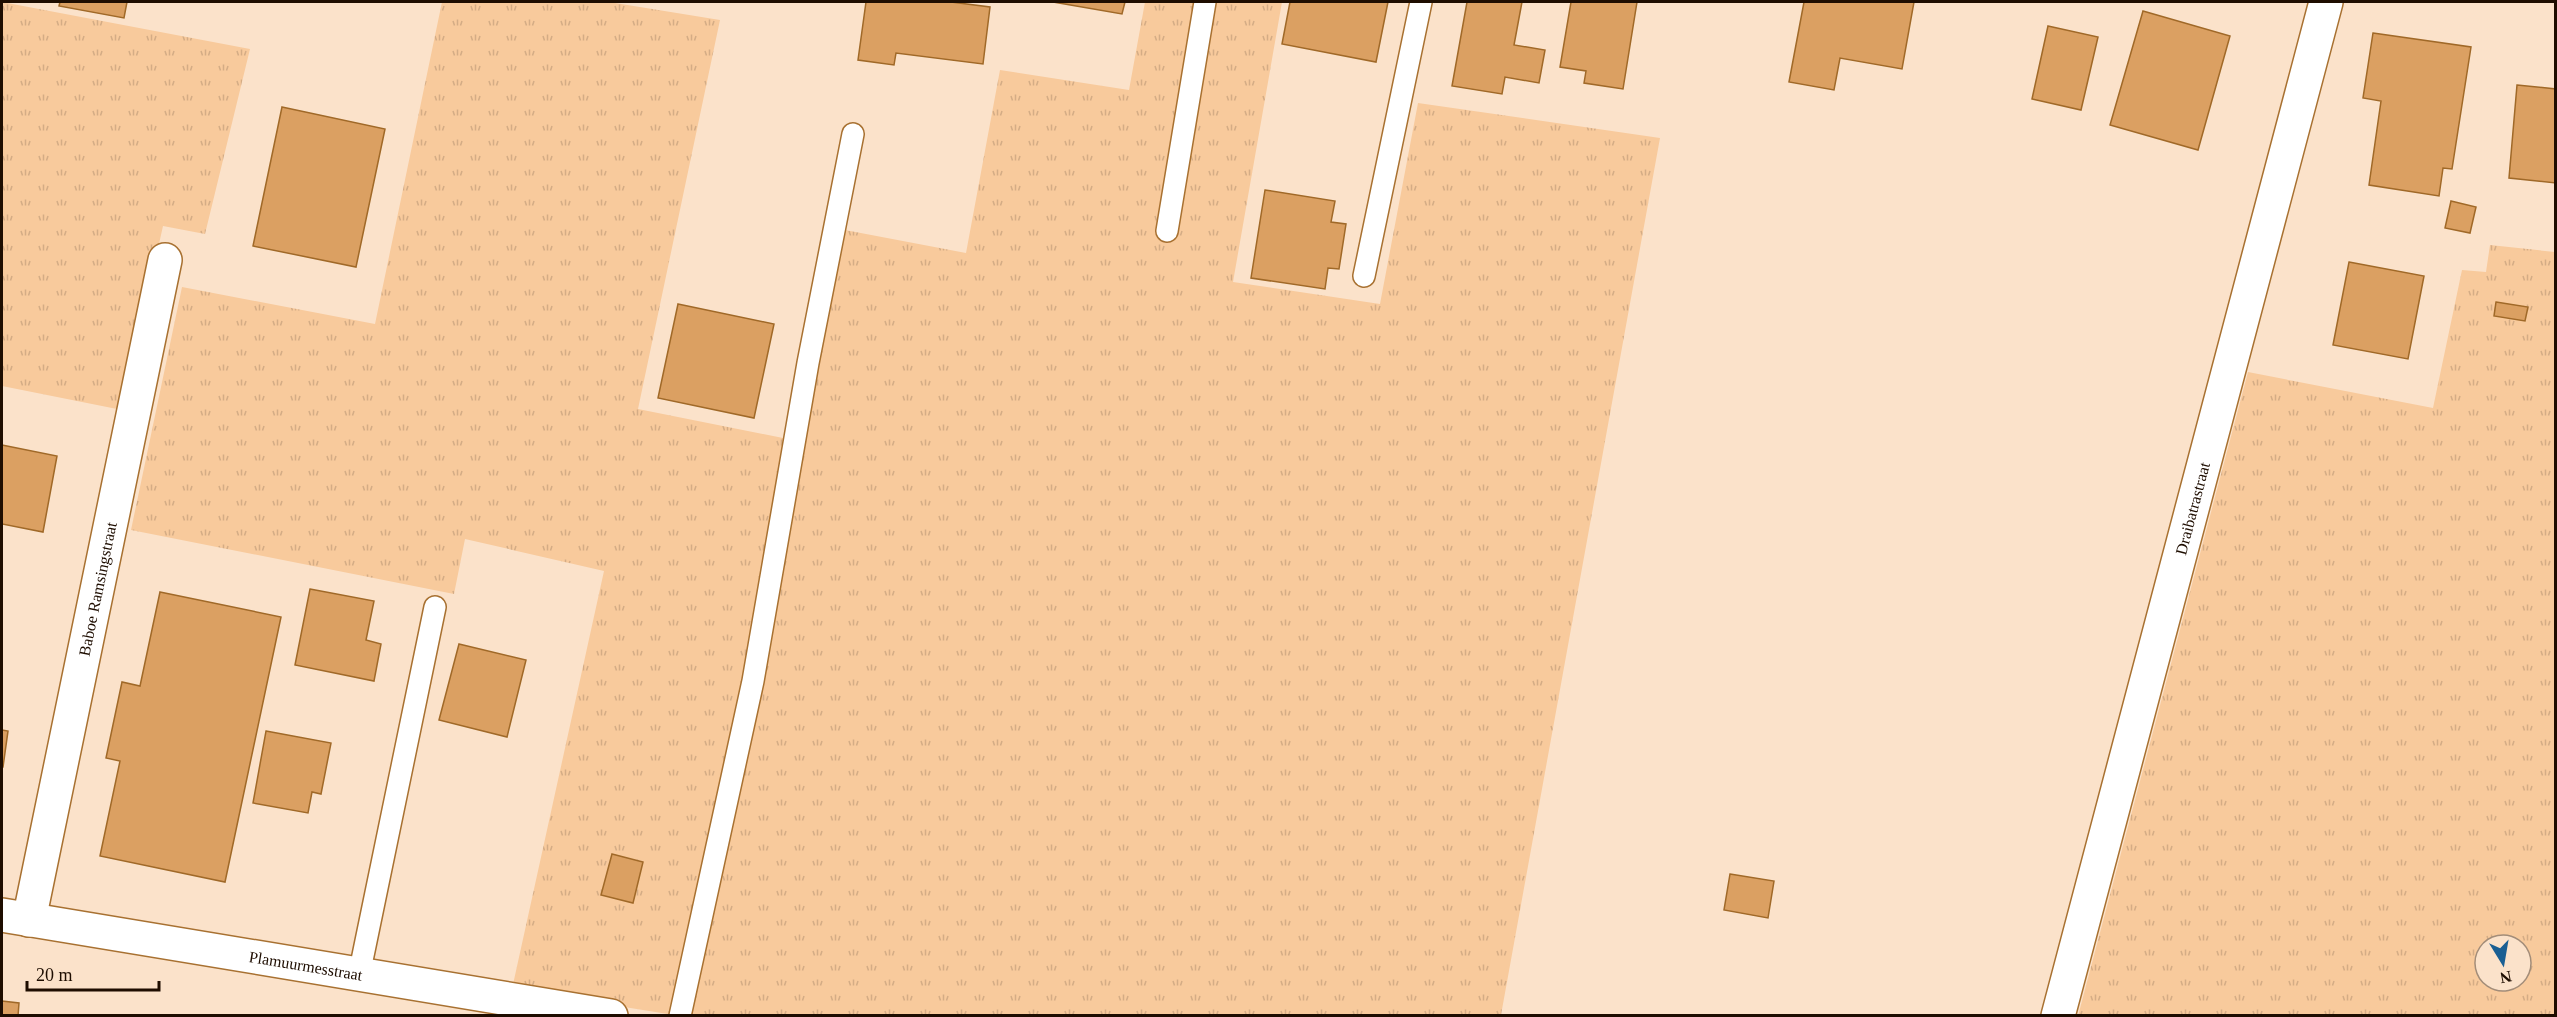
<svg xmlns="http://www.w3.org/2000/svg" width="2557" height="1017" font-family="'Times New Roman',serif">
<style>
.grass{fill:url(#grass-tufts);fill-rule:evenodd}
.building{fill:#dba062;stroke:#a06928;stroke-width:1.5}
.lines{fill:none;stroke-linecap:round;stroke-linejoin:round}
.service-casing{stroke:#a87131;stroke-width:24}
.minor-casing{stroke:#a87131;stroke-width:36}
.service{stroke:#fff;stroke-width:21}
.minor{stroke:#fff;stroke-width:33}
.labels{text-anchor:middle;dominant-baseline:central;stroke-width:4.5;stroke-linejoin:round;paint-order:stroke}
.street-label{font-size:16px;fill:#1e0d00;stroke:#fbe2ca}
</style>
<defs>
<pattern id="grass-tufts" width="24" height="20" patternUnits="userSpaceOnUse" patternTransform="scale(1.5)"><rect width="24" height="20" fill="#f8ca9c"/><path d="M3 7l-1-3M5 7V3M7 7l1-3M15 17l-1-3M17 17v-4M19 17l1-3" fill="none" stroke="#d4ac85"/></pattern>
</defs>
<rect width="100%" height="100%" fill="#fbe2ca"/>
<path class="grass" d="M2,2L250,49L205,234L163,226L122,410L2,386Z
M442,2H609L720,20L638,409L788,439L744,681L674,1015L512,989L604,571L465,539L454,594L131,530L182,287L375,324Z
M1145,2H1282L1233,282L1380,304L1418,103L1660,138L1501,1015L689,1016L845,230L966,253L1000,70L1129,90Z
M2490,245L2555,252V1015L2078,1016L2248,372L2433,408L2462,270L2486,272ZM2485,945H2521V981H2485Z"/>
<path class="building" d="M60,2H127L124,18L59,6Z
M866,2H951L990,7L983,64L896,53L894,65L858,60Z
M1053,2H1125L1122,14Z
M1290,2H1388L1376,62L1282,44Z
M1467,2H1522L1514,45L1545,50L1539,83L1505,77L1502,94L1452,86Z
M1571,2H1637L1623,89L1584,83L1586,71L1560,67Z
M1804,2H1914L1902,69L1840,58L1834,90L1789,82Z
M2143,11L2230,36L2198,150L2110,125Z
M2048,26L2098,37L2081,110L2032,99Z
M2373,33L2471,47L2452,169L2443,168L2439,196L2369,185L2381,101L2363,98Z
M2517,85L2556,89V183L2509,178Z
M282,107L385,129L356,267L253,246Z
M1265,190L1335,201L1331,222L1346,224L1339,269L1328,268L1325,289L1251,278Z
M2451,201L2476,207L2470,233L2445,228Z
M2349,262L2424,276L2408,359L2333,345Z
M2496,302L2528,307L2525,321L2494,316Z
M678,304L774,324L754,418L658,398Z
M2,445L57,456L43,532L2,524Z
M310,589L374,601L366,640L381,644L374,681L295,665Z
M160,592L281,617L225,882L100,856L120,761L106,758L122,682L140,686Z
M459,644L526,660L507,737L439,720Z
M2,730L8,731L3,767H2Z
M266,731L331,743L321,794L312,792L308,813L253,803Z
M612,854L643,862L633,903L601,895Z
M1730,874L1774,881L1768,918L1724,910Z
M2,1001L19,1003L18,1016H2Z"/>
<g class="lines">
<defs>
<path id="service" d="M1167,231L1205,2
M1364,276L1421,2
M359,975L435,607
M680,1016L753,681L808,363L853,134"/>
<g id="minor">
<path id="s1" d="M2,915L611,1016"/>
<path id="s2" d="M29,920L165,260"/>
<path id="s3" d="M2058,1016L2326,2"/>
</g>
</defs>
<use href="#service" class="service-casing"/>
<use href="#minor" class="minor-casing"/>
<use href="#service" class="service"/>
<use href="#minor" class="minor"/>
</g>
<g class="labels">
<g class="street-label">
<text stroke="none"><textPath href="#s3" startOffset="525">Draibatrastraat</textPath></text>
<text stroke="none"><textPath href="#s2" startOffset="338">Baboe Ramsingstraat</textPath></text>
<text stroke="none"><textPath href="#s1" startOffset="308">Plamuurmesstraat</textPath></text>
</g>
</g>
<rect width="2557" height="1017" fill="none" stroke="#1e0d00" stroke-width="6"/>
<g transform="translate(2503 963) rotate(169)"><circle r="28" fill="#fbe2ca" stroke="#a38d79" stroke-width="1.5"/>
<path d="M0-4.5L10 22L0 15L-10 22Z" fill="#1a5f93"/>
<text y="-9" font-size="16" font-weight="bold" text-anchor="middle" fill="#1e0d00">N</text>
</g>
<path d="M27 981v9h132v-9" fill="none" stroke="#1e0d00" stroke-width="3"/>
<text x="36" y="981" font-size="18" fill="#1e0d00" stroke="#fbe2ca" stroke-width="4.5" paint-order="stroke">20 m</text>
</svg>
